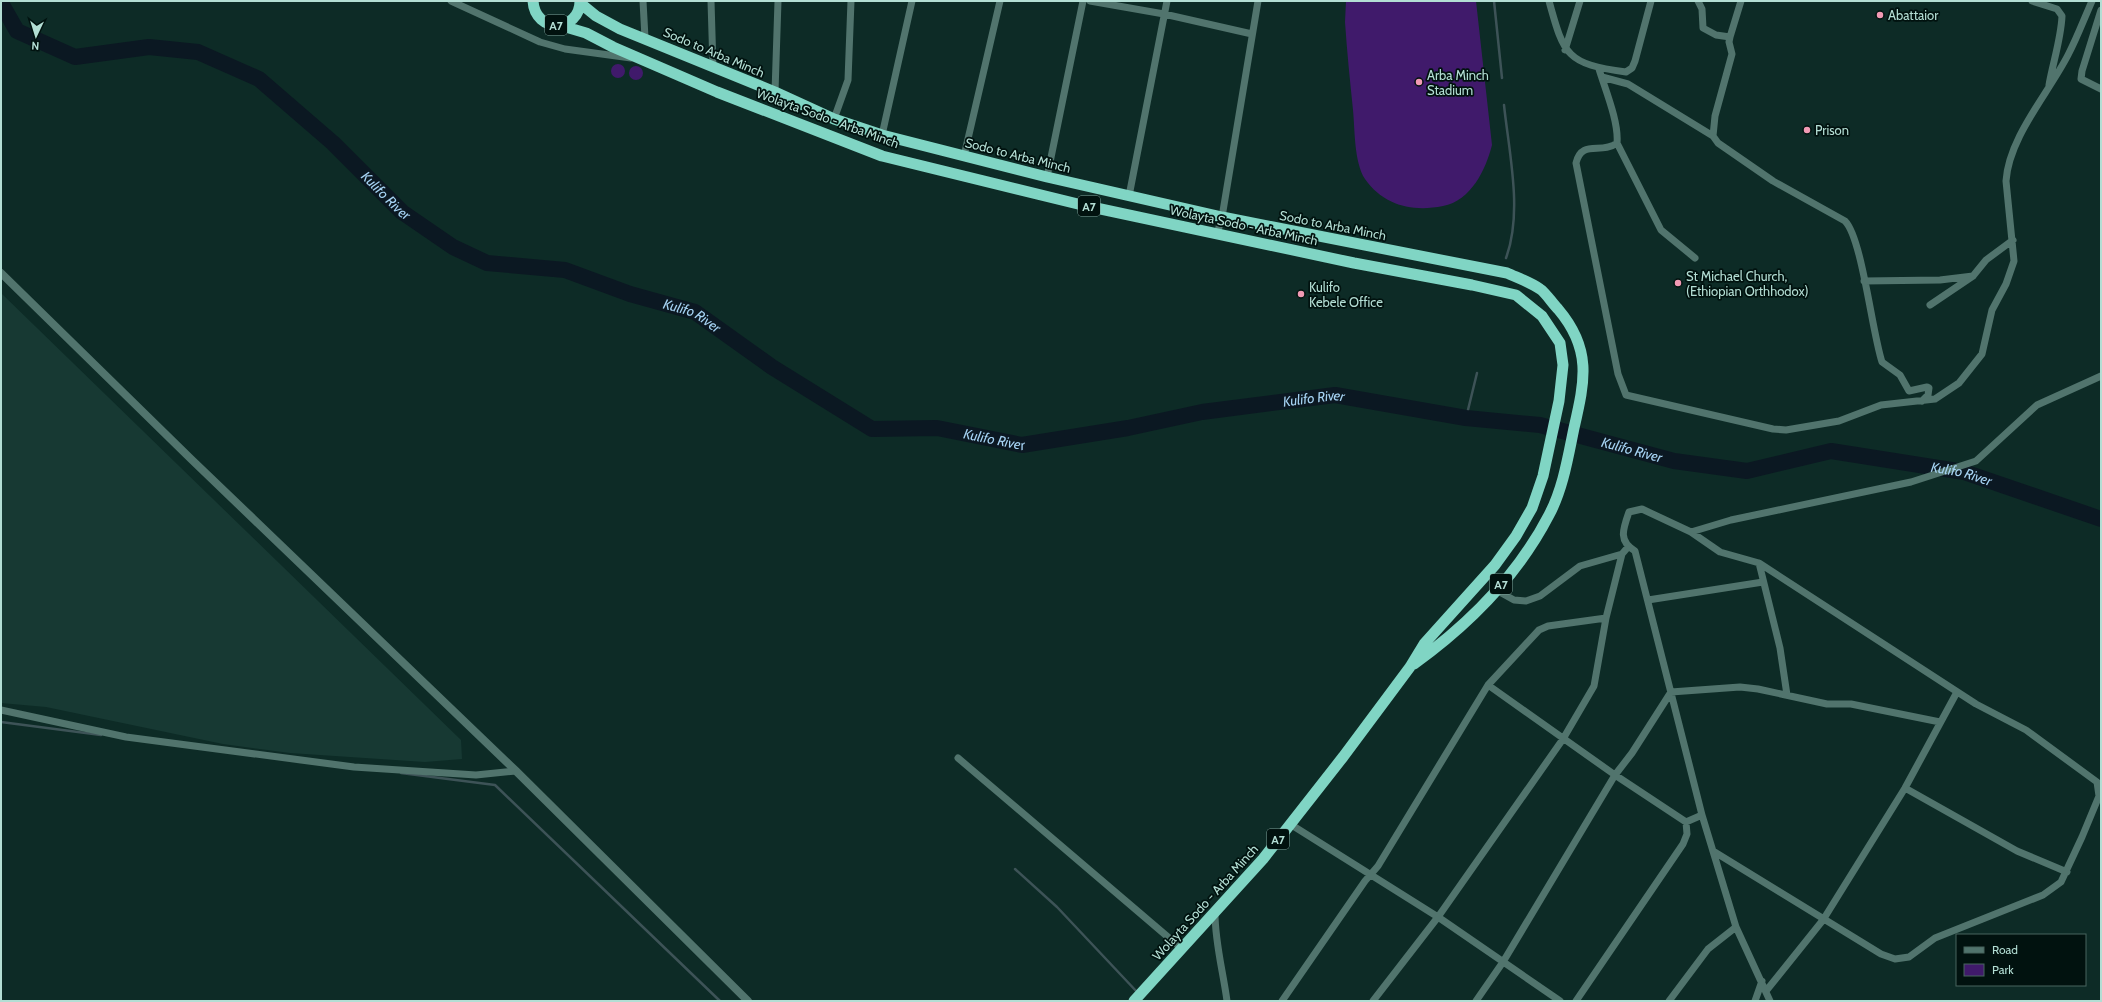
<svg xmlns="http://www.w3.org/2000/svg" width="2102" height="1002" font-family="Cabin,sans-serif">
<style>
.built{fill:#173933}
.green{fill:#401a6b}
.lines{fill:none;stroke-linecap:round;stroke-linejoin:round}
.stream{stroke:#3d5357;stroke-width:2.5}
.river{stroke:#0b1822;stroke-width:16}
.minor{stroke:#51746d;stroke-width:7}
.tertiary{stroke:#51746d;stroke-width:8}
.trunk{stroke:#80d5c4;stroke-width:11}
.poi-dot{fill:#f19ab4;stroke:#01120f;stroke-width:1.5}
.labels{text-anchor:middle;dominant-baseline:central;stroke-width:3.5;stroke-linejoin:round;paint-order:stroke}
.shield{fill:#01120f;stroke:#7ea199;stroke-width:1}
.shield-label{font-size:12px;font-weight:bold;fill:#b3ded4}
.poi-label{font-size:13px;fill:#b3ded4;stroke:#01120f;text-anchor:start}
.street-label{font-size:13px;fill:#b3ded4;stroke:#01120f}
.water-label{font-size:14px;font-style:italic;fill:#a5d2f2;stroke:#01120f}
</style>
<rect width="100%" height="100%" fill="#0d2b26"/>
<path class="built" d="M1,293L461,740L462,759L425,762L290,753L223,744L46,707L1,703Z"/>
<path class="green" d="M1346,1H1476L1492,145C1486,169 1471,201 1443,206C1413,212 1384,206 1365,179C1354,162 1355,130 1353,110C1350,81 1347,52 1345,22Z
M611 71a7 7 0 1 1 14 0a7 7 0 1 1-14 0Z
M629 73a7 7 0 1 1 14 0a7 7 0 1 1-14 0Z"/>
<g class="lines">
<path class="stream" d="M1494,1L1502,78
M1504,105C1509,153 1523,212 1506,258
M1466,418L1477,373
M1,722L101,735
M401,773L495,785L720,1001
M1015,869L1057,907L1138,993"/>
<path class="river" id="s1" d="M1,3L17,31L75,57L149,47L198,52L259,79L333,143L402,212L453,247L487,263L565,270L630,294L695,312L772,367L872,429L937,428L1022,445L1128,428L1202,412L1335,395L1466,418L1540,425L1674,461L1747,471L1831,451L1964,472L2101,519"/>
<path class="minor" d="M451,1L540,42L565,49L631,58
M643,1L645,38
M711,1L713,67
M1090,1L1164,14L1252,34
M1549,1C1564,56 1567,64 1626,72L1632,68L1635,61L1651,1
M1698,1L1702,9L1703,28L1716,35L1730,37
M1741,1L1730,37L1729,42L1732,54L1715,116L1713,136L1718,143L1773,181L1845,221C1862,238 1872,332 1882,362L1900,375L1909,391L1927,387L1929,388L1928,395L1922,401
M2032,1L2057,9L2062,16C2061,39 2053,62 2049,85
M2101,10L2082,71L2081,79L2101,89
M1565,50L1580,1
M1599,69C1605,89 1619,122 1617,143L1661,230L1695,258
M1602,77L1628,84L1713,136
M775,92L778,1
M834,119L848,80L851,1
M882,135L912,1
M1617,143C1601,155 1582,139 1576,163L1618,374L1626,395L1773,429L1786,430L1839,421L1881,405L1935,399L1959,383L1982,354L1992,310L2006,284L2014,261L2006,181C2009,137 2048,94 2068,55C2077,38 2084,19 2092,1
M964,156L1000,1
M1047,177L1083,1
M1129,196L1167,1
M1217,234L1222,217L1258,1
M1864,281L1940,280L1973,276
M1930,305L1973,276L1986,260L2013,240
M1691,532L1731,520L1911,482L1976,461L2037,405L2101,376
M1759,563L1780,648L1787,695
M1496,590L1514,600L1526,601L1540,596L1580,566L1622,554
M1648,600L1763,582
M1488,685L1615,775L1686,822
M1,710L126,737L354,767L476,775L516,771
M958,758L1182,949
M1905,788L2017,851L2067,872
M1686,822L1702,815
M1290,824L1438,917L1560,1001
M1713,851L1881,954L1895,959L1909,957L1935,938L2043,895L2061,882L2082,837L2099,796L2097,782L2026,730L1976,704L1759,563L1720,552L1691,532L1642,509L1629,512C1623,529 1618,541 1635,551L1702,815L1736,927L1770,1001
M1215,913C1215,943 1223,971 1227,1001
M1766,991L1823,920L1905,788L1957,692
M1282,1001L1365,881L1378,866L1488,685L1539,630L1548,626L1606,618
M1373,1001L1438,917L1563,739L1594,686L1606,618L1622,554L1628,547
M1476,1001L1503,962L1615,775L1632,753L1671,692L1740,687L1758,689L1827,704H1851L1940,722
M1576,1001L1683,844L1687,834L1686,822
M1669,1001L1708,949L1736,927
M1755,1001L1762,981"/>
<path class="tertiary" d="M1,273L191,459L516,771L748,1001"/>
<path class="trunk" d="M533,1C535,34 580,32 580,1
M580,3L596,16L620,29L775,92L834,119L882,135L1047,177L1222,217L1507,273C1518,278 1530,282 1540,289C1546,293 1552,303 1558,309C1592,349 1585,380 1574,428C1568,457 1563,489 1549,515C1518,575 1468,625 1414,664
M559,25L586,33L613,47L717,92L882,156L1082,205L1354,263L1472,285L1516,295L1542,316L1560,343L1563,365L1559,401L1543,476L1532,508L1516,536L1495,565L1424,644L1410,667L1343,757L1263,859L1134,1001"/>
</g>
<g class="poi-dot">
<circle cx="1880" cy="15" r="4"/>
<circle cx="1419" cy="82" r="4"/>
<circle cx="1807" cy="130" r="4"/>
<circle cx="1678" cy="283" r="4"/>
<circle cx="1301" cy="294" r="4"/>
</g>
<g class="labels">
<g class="shield">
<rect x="545" y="15" width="22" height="20" rx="3"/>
<rect x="1078" y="196" width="22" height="20" rx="3"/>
<rect x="1490" y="574" width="22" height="20" rx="3"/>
<rect x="1267" y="829" width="22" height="20" rx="3"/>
</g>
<g class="shield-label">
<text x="556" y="25">A7</text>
<text x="1089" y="206">A7</text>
<text x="1501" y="584">A7</text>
<text x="1278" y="839">A7</text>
</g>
<g class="poi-label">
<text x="1888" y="15">Abattaior</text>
<text x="1427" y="75">Arba Minch<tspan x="1427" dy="15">Stadium</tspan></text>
<text x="1815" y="130">Prison</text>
<text x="1686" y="276">St Michael Church,<tspan x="1686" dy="15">(Ethiopian Orthhodox)</tspan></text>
<text x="1309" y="287">Kulifo<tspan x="1309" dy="15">Kebele Office</tspan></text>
</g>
<g class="street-label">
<text transform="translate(714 52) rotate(23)">Sodo to Arba Minch</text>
<text transform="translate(828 118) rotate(20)">Wolayta Sodo - Arba Minch</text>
<text transform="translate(1018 155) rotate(14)">Sodo to Arba Minch</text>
<text transform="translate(1244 225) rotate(12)">Wolayta Sodo - Arba Minch</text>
<text transform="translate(1333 225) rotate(11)">Sodo to Arba Minch</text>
<text transform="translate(1205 902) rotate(-48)">Wolayta Sodo - Arba Minch</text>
</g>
<g class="water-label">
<text stroke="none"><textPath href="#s1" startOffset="459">Kulifo River</textPath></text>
<text stroke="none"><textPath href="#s1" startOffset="795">Kulifo River</textPath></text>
<text stroke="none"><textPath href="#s1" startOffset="1456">Kulifo River</textPath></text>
<text stroke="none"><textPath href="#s1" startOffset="1132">Kulifo River</textPath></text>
<text stroke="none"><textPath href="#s1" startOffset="1780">Kulifo River</textPath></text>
<text stroke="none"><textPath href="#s1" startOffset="2116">Kulifo River</textPath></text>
</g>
</g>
<rect width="2102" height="1002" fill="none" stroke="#b3ded4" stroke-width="4"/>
<rect x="1956" y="934" width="130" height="52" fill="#01120f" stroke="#48645e"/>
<rect x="1964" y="947" width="20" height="6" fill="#51746d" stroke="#48645e"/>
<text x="1992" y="954" font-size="12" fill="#b3ded4">Road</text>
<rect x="1964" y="964" width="20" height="12" fill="#401a6b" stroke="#48645e"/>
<text x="1992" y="974" font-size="12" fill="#b3ded4">Park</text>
<g transform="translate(36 36) rotate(184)" stroke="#01120f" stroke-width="3" paint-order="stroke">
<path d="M0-3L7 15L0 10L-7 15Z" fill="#b3ded4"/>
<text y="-6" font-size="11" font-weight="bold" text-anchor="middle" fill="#b3ded4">N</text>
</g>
</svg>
